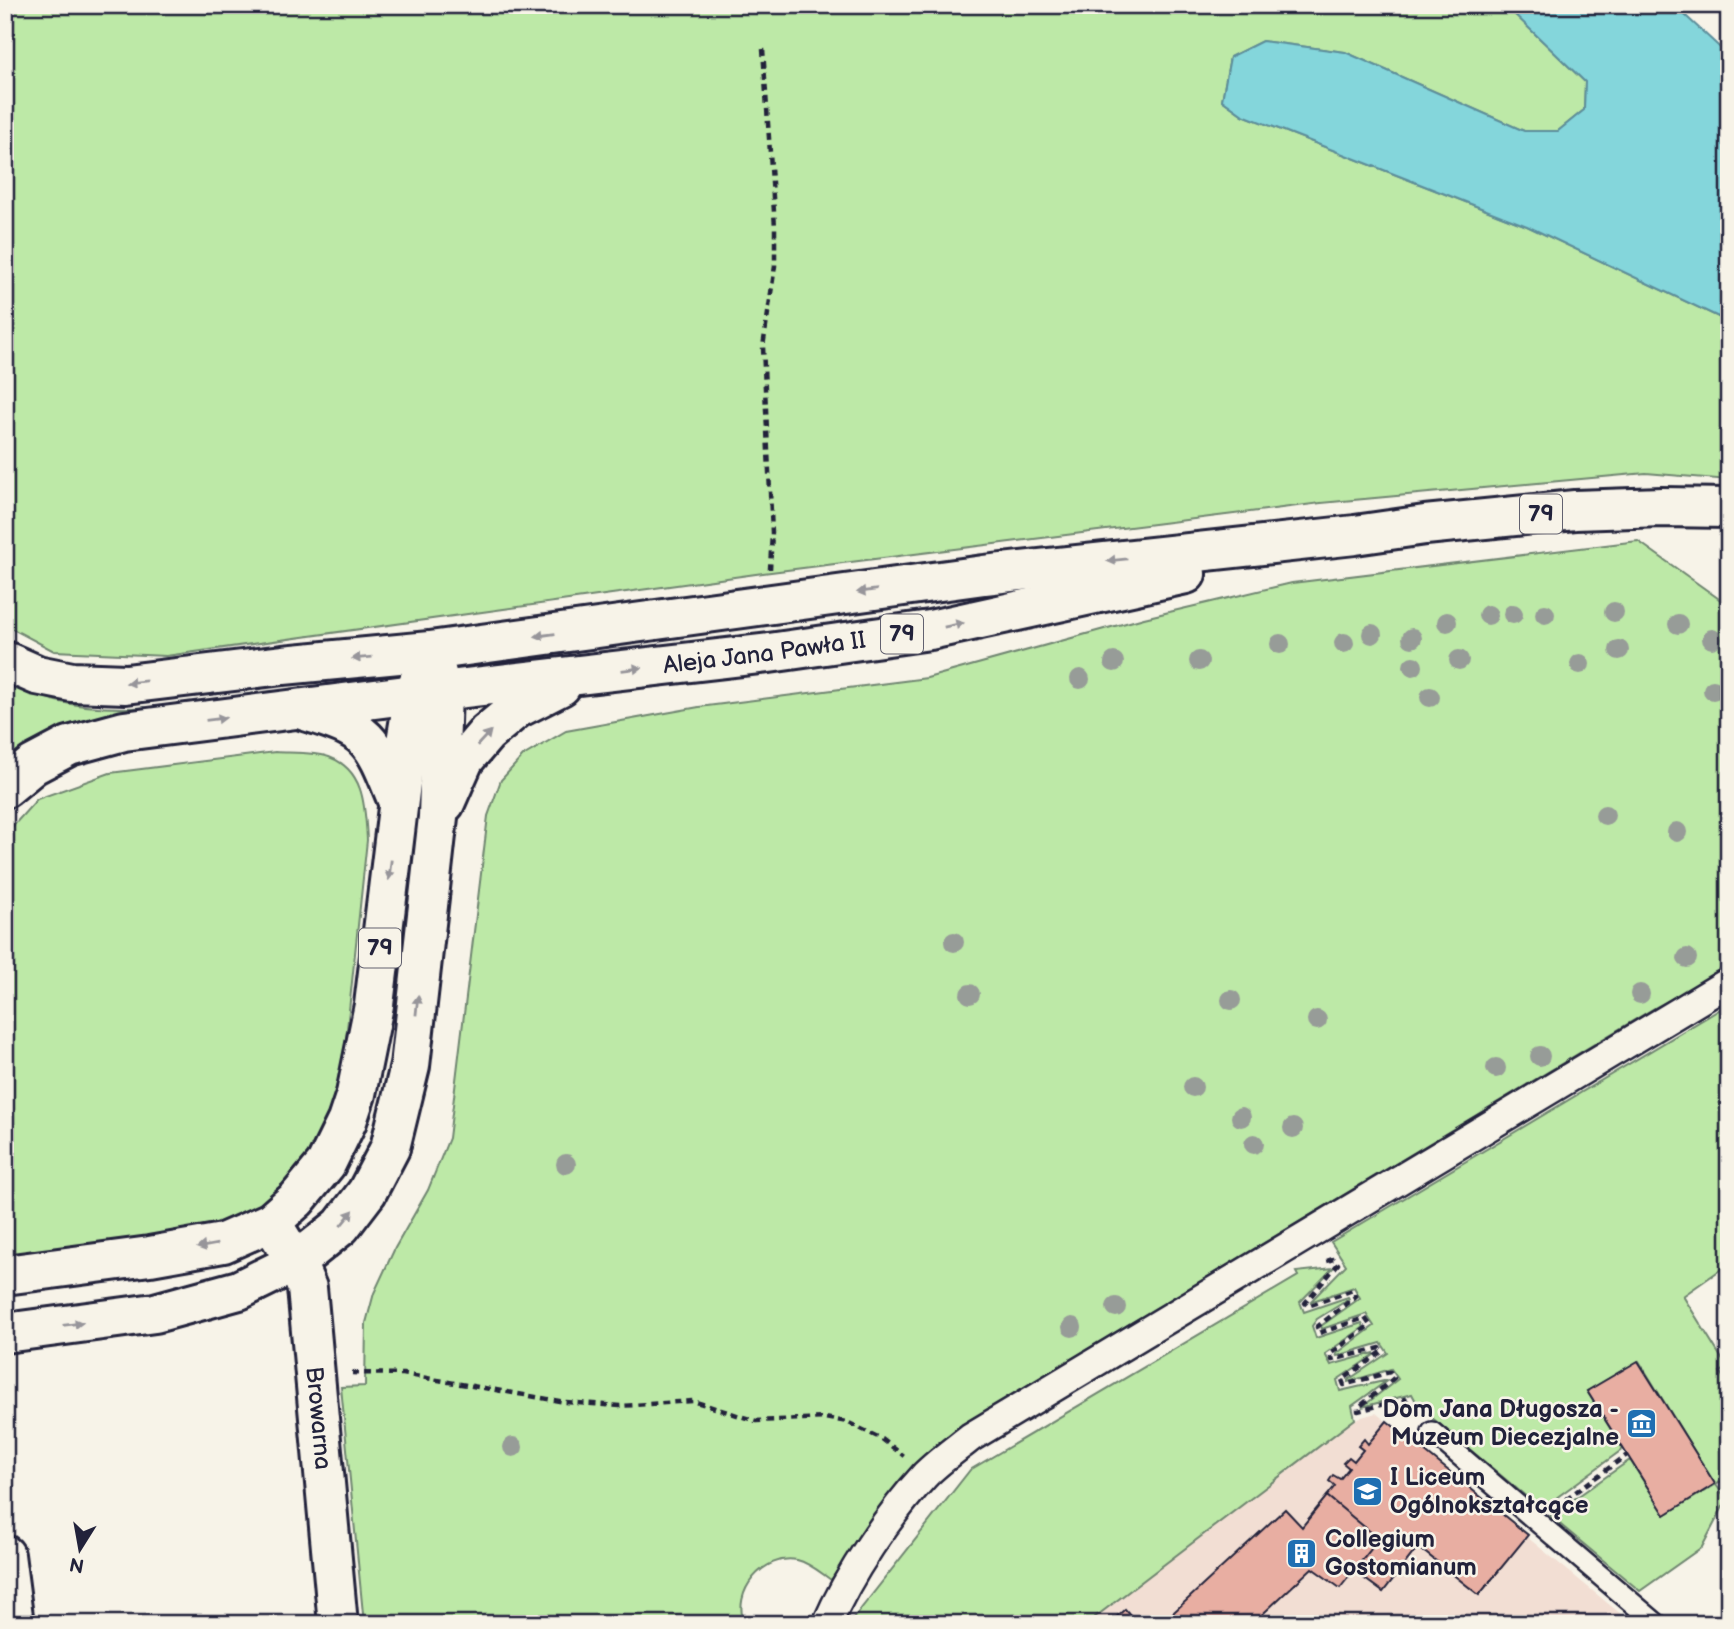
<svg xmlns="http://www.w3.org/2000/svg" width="1734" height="1629" font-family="'Balsamiq Sans',sans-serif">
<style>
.built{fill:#f2ded3}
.green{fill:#bde9a7;stroke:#708671;stroke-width:2}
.water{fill:#84d6db;stroke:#5d8e9b;stroke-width:2}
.building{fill:#e8aea2;stroke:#22223b;stroke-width:2}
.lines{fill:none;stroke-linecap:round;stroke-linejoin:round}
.service-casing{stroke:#22223b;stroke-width:24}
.pedestrian-casing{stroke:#22223b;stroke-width:33}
.minor-casing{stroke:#22223b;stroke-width:44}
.primary-casing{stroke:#22223b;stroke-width:44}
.path{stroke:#22223b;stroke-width:4.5;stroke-dasharray:7 5;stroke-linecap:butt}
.service{stroke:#f7f3e8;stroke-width:19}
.pedestrian{stroke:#f7f3e8;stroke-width:28}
.minor{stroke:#f7f3e8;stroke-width:38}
.primary{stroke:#f7f3e8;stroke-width:38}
.tree{fill:#979c98}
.oneway{fill:#97959a}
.labels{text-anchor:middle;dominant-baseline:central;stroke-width:5;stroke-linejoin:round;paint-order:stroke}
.shield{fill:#f7f3e8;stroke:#62616f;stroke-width:2}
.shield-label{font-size:23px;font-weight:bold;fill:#22223b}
.street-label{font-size:24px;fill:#22223b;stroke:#f7f3e8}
.poi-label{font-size:24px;font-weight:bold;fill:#22223b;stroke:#f7f3e8;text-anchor:start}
</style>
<rect width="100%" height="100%" fill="#f7f3e8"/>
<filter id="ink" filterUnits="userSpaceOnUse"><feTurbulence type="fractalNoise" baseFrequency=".0143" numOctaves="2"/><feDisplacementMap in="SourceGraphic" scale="14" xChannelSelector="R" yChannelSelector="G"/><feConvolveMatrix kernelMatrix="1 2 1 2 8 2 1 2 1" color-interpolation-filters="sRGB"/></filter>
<g filter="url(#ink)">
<path class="built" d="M1376,1413L1633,1624H1086L1355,1419Z"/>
<path class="green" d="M5,5H1505L1585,82L1584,110L1558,131H1524L1345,52L1262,41L1230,57L1222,100L1243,115L1527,226L1729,322V480L1646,473L1321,503L763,573L166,656L54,651L5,625Z
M1638,541L1729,606V969L1656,1007L965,1423L916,1465L871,1521L831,1580C821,1573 810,1563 797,1560C765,1553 730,1592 745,1624H364L341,1387L365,1386L366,1323L374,1293L395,1248L428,1190L449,1138L488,816L501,780L523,756L566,731L699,707L927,678L1144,618L1292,583Z
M5,682C22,688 39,696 56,701C127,718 203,700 274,691L275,703L5,764Z
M275,752C290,753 316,752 329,757C365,770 365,808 367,840L341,1086L319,1157L262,1213L192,1238L7,1265L5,835L37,799L110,773Z
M1729,1004V1261L1720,1270L1683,1296L1727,1367L1720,1372L1729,1386V1476L1716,1485L1727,1499L1702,1547L1640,1591L1550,1516L1630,1460L1665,1515L1715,1485L1639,1361L1587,1391L1623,1449L1541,1509L1419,1407L1412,1394L1362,1407L1398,1379L1391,1369L1348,1382V1380L1388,1353L1381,1343L1337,1356L1336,1354L1374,1326L1366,1314L1322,1329L1321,1326L1360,1298L1354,1287L1310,1302L1346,1265L1331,1242Z
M1333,1268L1300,1302L1304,1312L1348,1297L1349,1299L1317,1319L1312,1326L1316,1338L1362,1323L1364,1327L1325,1354L1331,1365L1374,1353V1355L1337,1380L1340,1391L1388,1380L1352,1406L1355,1419L1086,1624H849L970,1470L1298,1276L1296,1272Z"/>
<path class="water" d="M1505,5H1674L1729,56V322L1527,226L1243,115L1222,100L1230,57L1262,41L1345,52L1524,131H1558L1584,110L1585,82Z"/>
<path class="building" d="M1638,1361L1715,1484L1665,1515L1587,1391Z
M1387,1421L1528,1535L1479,1595L1418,1547L1383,1592L1354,1571L1379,1539L1327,1496L1335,1486L1329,1481L1333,1475L1340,1479L1349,1468L1343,1463L1349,1457L1354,1461L1363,1450L1358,1446L1364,1439L1368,1444Z
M1327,1496L1379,1539L1340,1588L1312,1568L1252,1624H1161L1285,1509L1302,1527Z
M1125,1609L1138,1624H1109Z"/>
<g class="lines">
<defs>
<path id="service" d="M1432,1432L1657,1624"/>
<path id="pedestrian" d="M827,1624C848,1575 889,1514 925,1475C939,1461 956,1449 971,1437L1729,982"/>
<g id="minor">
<path id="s1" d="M271,1222L296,1262L307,1288L338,1624"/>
</g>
<g id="primary">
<path d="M5,661L37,675L72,682L126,684L283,665L430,651L984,575L1355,535L1425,525L1575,510L1662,507L1729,508"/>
<path d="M305,711C371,730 373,740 398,802"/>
<path id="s2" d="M5,788L33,765L69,746L124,731L414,694L769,653L930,630L1186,574"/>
<path d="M445,803L464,760L487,733L516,709L561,686"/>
<path d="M5,1275L150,1256L223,1243L271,1222L297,1199L326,1164L347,1121L356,1094L374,1005L406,742L414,694L422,673"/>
<path d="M5,1333L155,1313L239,1290L296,1262L341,1226L367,1192L390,1148L410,1066L438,817L442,691L435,667"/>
<path d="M5,1555L14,1624"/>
</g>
</defs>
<use href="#service" class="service-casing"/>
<use href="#pedestrian" class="pedestrian-casing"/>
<use href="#minor" class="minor-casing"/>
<use href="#primary" class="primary-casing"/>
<path class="path" d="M763,49L775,227V266L763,347L772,533L770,569
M1327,1261L1333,1259L1338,1264L1305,1303L1308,1306L1353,1290L1356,1296L1317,1327L1319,1333L1365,1318L1370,1325L1330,1354L1332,1360L1380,1348L1383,1351L1342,1380L1344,1385L1390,1372L1394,1378L1358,1408V1411L1405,1399L1416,1413
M352,1373L403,1374L565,1402L620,1406L693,1401L756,1421L825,1418L847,1422L882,1439L904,1456
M1556,1506L1627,1455"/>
<use href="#service" class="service"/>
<use href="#pedestrian" class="pedestrian"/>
<use href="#minor" class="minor"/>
<use href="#primary" class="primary"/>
</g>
<g class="tree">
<circle cx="1614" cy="612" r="10"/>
<circle cx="1513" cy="614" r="10"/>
<circle cx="1545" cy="614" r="10"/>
<circle cx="1488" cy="615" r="10"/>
<circle cx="1447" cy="622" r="10"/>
<circle cx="1678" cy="624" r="10"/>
<circle cx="1372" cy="634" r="10"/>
<circle cx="1412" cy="638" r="10"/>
<circle cx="1712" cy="639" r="10"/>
<circle cx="1344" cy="643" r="10"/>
<circle cx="1280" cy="644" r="10"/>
<circle cx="1619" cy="650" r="10"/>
<circle cx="1459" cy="660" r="10"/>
<circle cx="1199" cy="661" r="10"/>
<circle cx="1114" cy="662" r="10"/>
<circle cx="1580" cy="664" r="10"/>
<circle cx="1413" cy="666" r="10"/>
<circle cx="1080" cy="679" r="10"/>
<circle cx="1713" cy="690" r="10"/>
<circle cx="1430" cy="697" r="10"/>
<circle cx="1605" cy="815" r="10"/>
<circle cx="1677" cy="832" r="10"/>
<circle cx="954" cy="942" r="10"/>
<circle cx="1687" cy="958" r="10"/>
<circle cx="970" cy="994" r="10"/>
<circle cx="1640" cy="994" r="10"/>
<circle cx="1231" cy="1000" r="10"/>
<circle cx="1317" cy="1020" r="10"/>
<circle cx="1540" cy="1056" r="10"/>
<circle cx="1496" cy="1068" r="10"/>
<circle cx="1193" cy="1087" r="10"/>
<circle cx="1241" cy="1117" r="10"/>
<circle cx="1293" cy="1128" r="10"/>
<circle cx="1254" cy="1144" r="10"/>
<circle cx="566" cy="1164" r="10"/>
<circle cx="1116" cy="1307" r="10"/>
<circle cx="1072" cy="1327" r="10"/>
<circle cx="513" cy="1447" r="10"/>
</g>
<defs><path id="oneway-solid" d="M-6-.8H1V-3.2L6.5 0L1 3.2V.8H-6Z" transform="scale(1.75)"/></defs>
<g class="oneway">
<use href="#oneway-solid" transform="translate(1117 560) rotate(174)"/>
<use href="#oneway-solid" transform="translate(867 591) rotate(172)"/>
<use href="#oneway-solid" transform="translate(954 625) rotate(-12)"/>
<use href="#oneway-solid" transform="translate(545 635) rotate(172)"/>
<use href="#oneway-solid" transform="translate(362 658) rotate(175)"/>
<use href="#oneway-solid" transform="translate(632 669) rotate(-7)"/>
<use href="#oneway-solid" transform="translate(136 682) rotate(174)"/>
<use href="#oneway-solid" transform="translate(216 719) rotate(-7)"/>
<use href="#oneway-solid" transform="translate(484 738) rotate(-47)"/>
<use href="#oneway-solid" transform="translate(390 870) rotate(97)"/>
<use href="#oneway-solid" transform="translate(417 1005) rotate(-84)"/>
<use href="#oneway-solid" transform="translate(347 1218) rotate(-51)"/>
<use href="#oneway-solid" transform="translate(207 1246) rotate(170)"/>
<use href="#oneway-solid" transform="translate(73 1324) rotate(-7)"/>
</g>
</g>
<defs>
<symbol id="museum-square" viewBox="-11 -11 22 22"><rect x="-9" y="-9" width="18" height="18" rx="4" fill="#1f6fb2" stroke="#f7f3e8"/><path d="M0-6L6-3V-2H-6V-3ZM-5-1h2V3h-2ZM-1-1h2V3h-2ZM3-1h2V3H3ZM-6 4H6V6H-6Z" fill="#fff"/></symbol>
<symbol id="school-square" viewBox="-11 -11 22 22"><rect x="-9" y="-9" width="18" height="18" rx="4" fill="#1f6fb2" stroke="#f7f3e8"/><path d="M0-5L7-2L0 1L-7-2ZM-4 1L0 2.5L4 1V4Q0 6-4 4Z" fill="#fff"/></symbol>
<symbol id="building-square" viewBox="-11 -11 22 22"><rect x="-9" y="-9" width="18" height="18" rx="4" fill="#1f6fb2" stroke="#f7f3e8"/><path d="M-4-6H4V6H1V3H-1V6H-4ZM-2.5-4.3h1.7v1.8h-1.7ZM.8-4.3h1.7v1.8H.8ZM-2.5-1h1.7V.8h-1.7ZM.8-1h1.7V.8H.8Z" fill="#fff"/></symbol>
</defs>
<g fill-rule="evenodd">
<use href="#museum-square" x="1624" y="1406" width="35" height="35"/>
<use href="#school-square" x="1350" y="1474" width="35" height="35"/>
<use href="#building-square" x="1284" y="1536" width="35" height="35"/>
</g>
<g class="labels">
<g class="shield">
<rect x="1520" y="494.5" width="42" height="39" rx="5"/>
<rect x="881" y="614.5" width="42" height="39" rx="5"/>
<rect x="359" y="928.5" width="42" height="39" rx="5"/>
</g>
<g class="shield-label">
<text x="1541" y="514">79</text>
<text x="902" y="634">79</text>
<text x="380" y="948">79</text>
</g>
<g class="street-label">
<text stroke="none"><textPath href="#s2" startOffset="779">Aleja Jana Pawła II</textPath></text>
<text stroke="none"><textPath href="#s1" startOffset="206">Browarna</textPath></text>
</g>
<g class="poi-label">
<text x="1619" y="1409" text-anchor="end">Dom Jana Długosza -<tspan x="1619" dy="28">Muzeum Diecezjalne</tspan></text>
<text x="1390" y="1477">I Liceum<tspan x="1390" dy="28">Ogólnokształcące</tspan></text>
<text x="1325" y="1539">Collegium<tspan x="1325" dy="28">Gostomianum</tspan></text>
</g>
</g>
<rect width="1734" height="1629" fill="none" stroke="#f7f3e8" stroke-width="28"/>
<rect x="14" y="14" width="1706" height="1601" fill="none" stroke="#22223b" stroke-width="2.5" filter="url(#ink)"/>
<g transform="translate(80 1549) rotate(191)" stroke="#f7f3e8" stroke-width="5" paint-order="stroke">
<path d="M0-5L12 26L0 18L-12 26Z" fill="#22223b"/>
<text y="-10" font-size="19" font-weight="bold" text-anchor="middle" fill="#22223b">N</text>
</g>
</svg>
